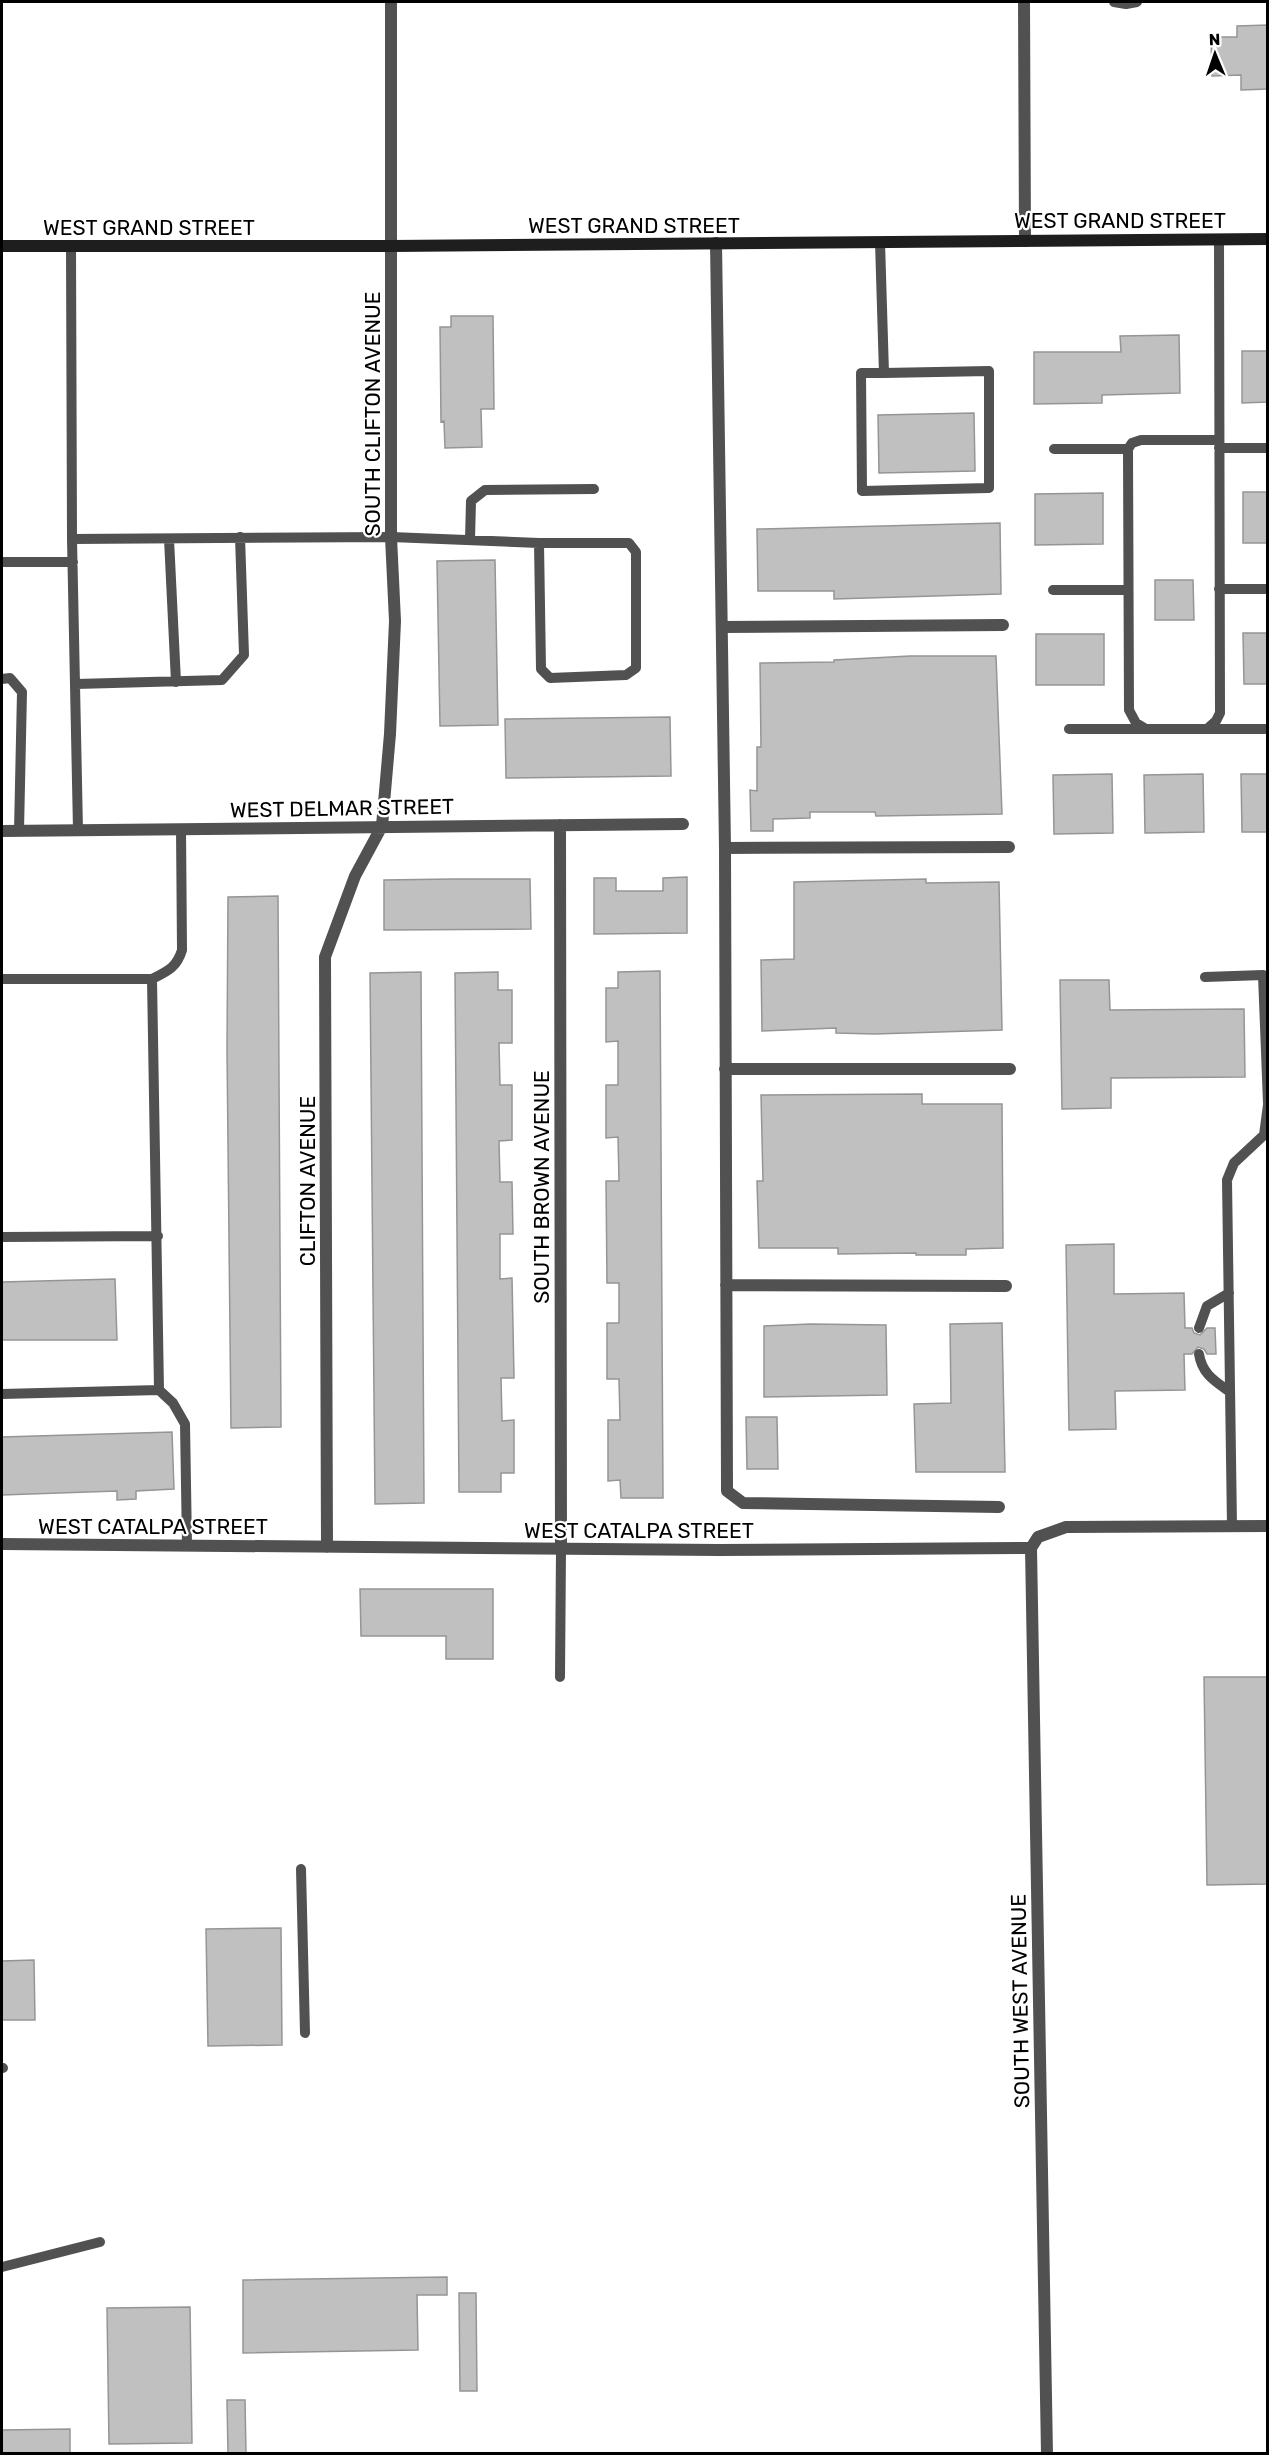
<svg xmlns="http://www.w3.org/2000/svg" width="1269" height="2455" font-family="Rubik,sans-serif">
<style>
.building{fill:#c0c0c0;stroke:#959595;stroke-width:1.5}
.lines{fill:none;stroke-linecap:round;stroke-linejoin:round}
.service{stroke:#515151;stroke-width:10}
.minor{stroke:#515151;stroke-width:12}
.secondary{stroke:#1e1e1e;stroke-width:12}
.labels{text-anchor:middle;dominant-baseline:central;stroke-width:4.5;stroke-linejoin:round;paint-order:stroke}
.street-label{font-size:21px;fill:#000;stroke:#fff}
</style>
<rect width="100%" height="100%" fill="#fff"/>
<path class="building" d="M1268,25V89L1241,90V75L1212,76L1211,37H1237V26Z
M451,316H493L494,409H481L482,447L445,448L444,421L441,422L440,327H451Z
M1179,335L1180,393L1102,395V403L1034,404V352H1121L1120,336Z
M1242,351H1268V402L1242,403Z
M974,413L975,471L879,473L878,415Z
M1243,492H1268V543H1243Z
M1103,493V544L1035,545V494Z
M1000,523L1001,594L834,599V591H758L757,529Z
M495,560L498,725L440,726L437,561Z
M1155,580H1193L1194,620H1155Z
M1243,633H1268V684H1244Z
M1036,634H1104V685H1036Z
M910,656H996L1002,814L876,816L875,812H810V818L773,819V831H751L750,790L757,791V747H761L760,663L834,662V660Z
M670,717L671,776L506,778L505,719Z
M1112,774L1113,833L1054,834L1053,775Z
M1203,774L1204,832L1145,833L1144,775Z
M1241,774H1268V832H1242Z
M687,877V933L594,934V878H616V891H663V878Z
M453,879H530L531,929L384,930V880Z
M926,879V883L999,882L1002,1030L875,1034L836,1033V1028L762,1031L761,960L794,959V882Z
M278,896L281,1427L231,1428L227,1050L228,897Z
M660,971L663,1498H621L620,1480L608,1481V1420H620L619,1379H607V1323H619V1283H607L606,1181H619L618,1137L606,1138V1085H618V1041L606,1042V988H618V972Z
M421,972L424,1503L375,1504L370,973Z
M498,972V990H512V1043H499L500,1085H512V1140L499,1141L500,1182H512L513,1234H500V1279L512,1278L514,1378H501L502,1421L514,1420V1473H501V1492H459L455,973Z
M1060,980H1109L1110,1010L1244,1009L1245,1077L1111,1078V1108L1062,1109Z
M922,1094V1104H1002L1003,1248L966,1249V1255H916V1253L838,1254V1248H759L757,1181H763L761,1095Z
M1114,1244V1294L1184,1293L1185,1328H1192L1194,1333L1200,1335L1207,1328H1215L1216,1354H1207L1204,1349L1198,1347L1192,1354H1184L1185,1390L1115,1391L1116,1429L1069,1430L1066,1245Z
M115,1279L117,1340H2V1282Z
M1002,1323L1005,1472H916L914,1404L951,1403L950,1324Z
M810,1324L886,1325L887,1395L764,1397V1326Z
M746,1417H777L778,1469H747Z
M172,1432L174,1489L136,1491V1499L117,1500V1491L2,1495V1437Z
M360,1589H493V1659H446V1636H361Z
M1204,1677H1268V1884L1207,1885Z
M281,1928L282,2045L208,2046L206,1929Z
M34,1960L35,2020H2V1961Z
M447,2277V2295H417L418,2350L243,2353V2280Z
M459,2293H476L477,2391H460Z
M190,2307L192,2443L109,2444L107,2308Z
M227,2400H245L246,2454H228Z
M70,2429V2454H2V2430Z"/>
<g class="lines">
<path class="service" d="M1114,2L1126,4L1137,2
M880,242L884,373L989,371V488L862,491L861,373H884
M71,246L72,539L78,830
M1219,448H1268
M1054,449H1128
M72,539L391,537L539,543H629L636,552V668L626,675L550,678L541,669L539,543
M169,539L176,682
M470,540L471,501L485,490L594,489
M2,562H73
M1219,589H1268
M1053,590H1128
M2,679L10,678L22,692L19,831
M76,684L222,680L244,655L240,537
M1069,729H1268
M1146,729L1136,723L1129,710L1128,449L1132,443L1141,440H1219
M1207,729L1216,721L1220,713L1219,239
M1205,977L1263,975L1268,1103
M2,979H152C168,971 177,967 182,950L181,829
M152,979L159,1390
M2,1237L158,1236
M1199,1328L1207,1306L1229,1293
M1199,1354C1202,1374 1215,1381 1230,1392
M2,1394L159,1390L173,1403L185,1424L187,1545
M1232,1526L1227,1180L1234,1163L1264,1135L1268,1105
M560,1677L561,1549
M301,1869L305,2033
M2,2068H3
M2,2267L100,2242"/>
<path class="minor" d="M1024,2L1025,241
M716,243L725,848L727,1491L743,1503L999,1507
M722,627L1003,625
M560,825L561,1549
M2,831L683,824
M725,848L1009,847
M725,1069H1010
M726,1285L1006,1286
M2,1544L719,1550L1031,1548
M327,1547L325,957L355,876L382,826L390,734L395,621L391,537V2
M1031,1548L1047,2454
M1031,1548L1038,1537L1066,1527L1268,1526"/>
<path class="secondary" d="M2,246H391L1268,239"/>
</g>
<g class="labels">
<g class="street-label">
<text x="1120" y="220">WEST GRAND STREET</text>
<text x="634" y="225">WEST GRAND STREET</text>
<text x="149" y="227">WEST GRAND STREET</text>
<text transform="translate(372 414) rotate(-90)">SOUTH CLIFTON AVENUE</text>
<text transform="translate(342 808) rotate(-1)">WEST DELMAR STREET</text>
<text transform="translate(307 1181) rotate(-90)">CLIFTON AVENUE</text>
<text transform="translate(541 1187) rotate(-90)">SOUTH BROWN AVENUE</text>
<text x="153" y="1526">WEST CATALPA STREET</text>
<text x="639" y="1530">WEST CATALPA STREET</text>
<text transform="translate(1020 2001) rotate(-91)">SOUTH WEST AVENUE</text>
</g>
</g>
<rect width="1269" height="2455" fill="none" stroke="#000000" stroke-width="6"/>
<g transform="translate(1215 54) rotate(358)" stroke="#ffffff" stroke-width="4.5" paint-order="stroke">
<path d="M0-4.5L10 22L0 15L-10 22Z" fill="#000000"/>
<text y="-9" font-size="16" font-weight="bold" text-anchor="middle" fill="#000000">N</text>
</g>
</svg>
